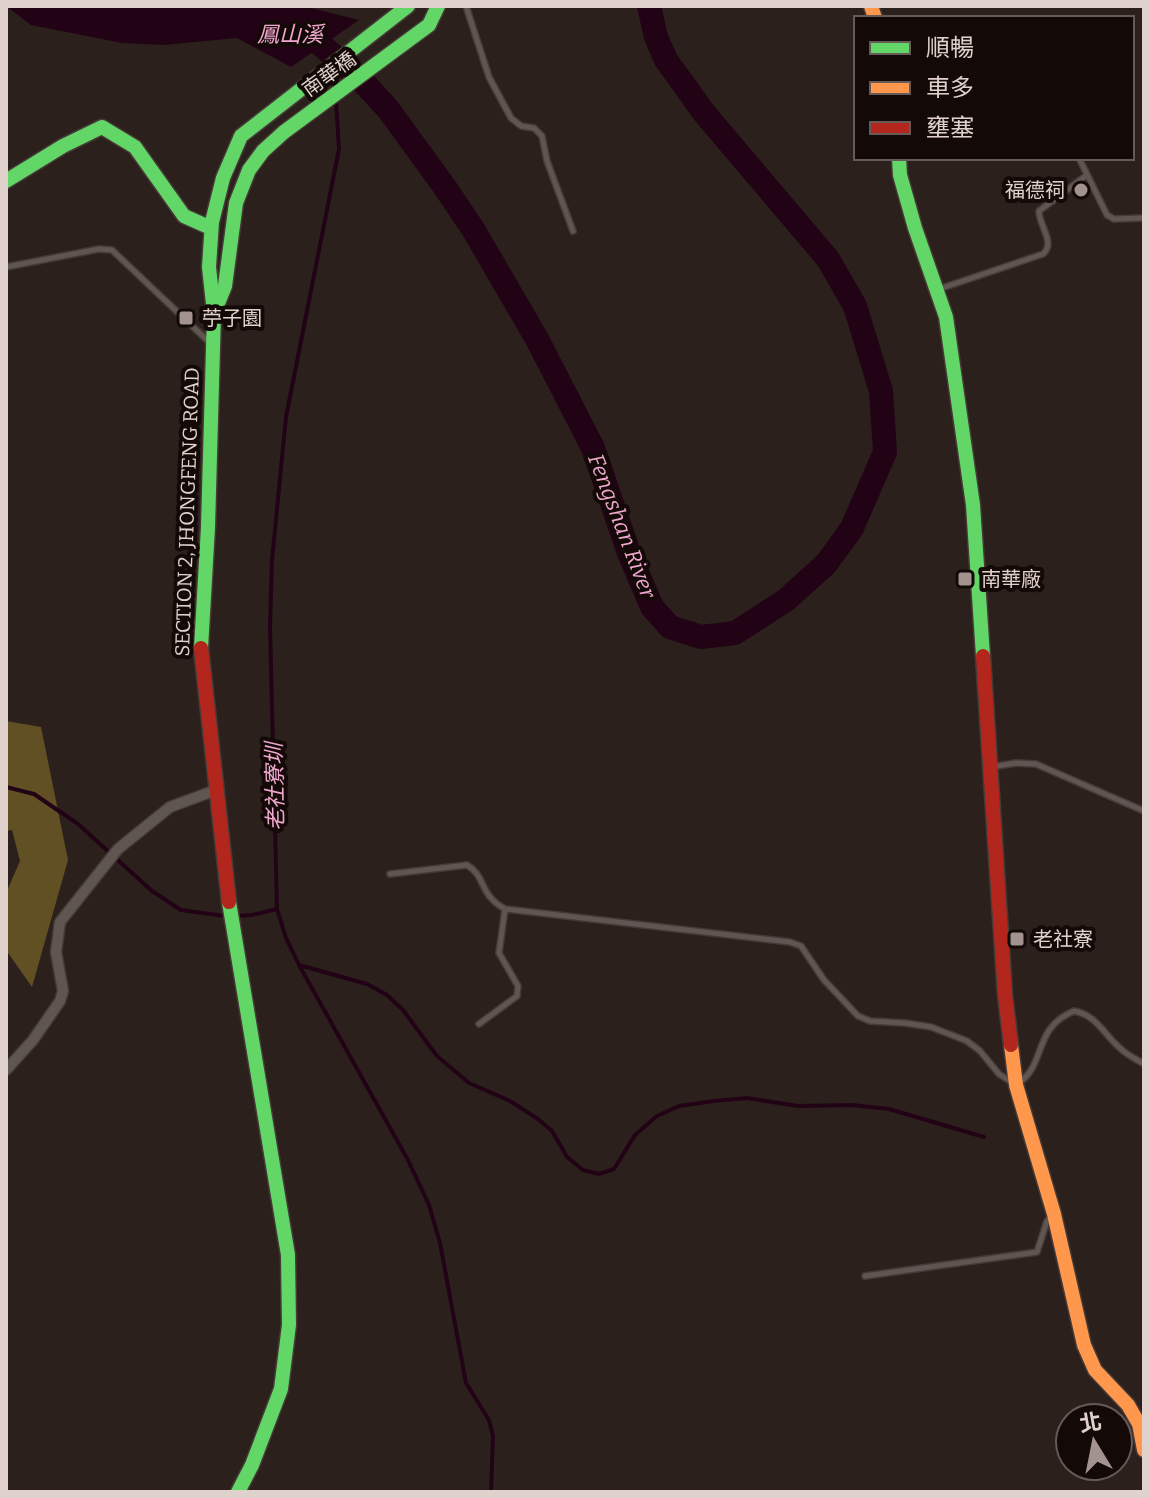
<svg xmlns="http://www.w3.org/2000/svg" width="1150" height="1498" font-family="Bitter,'Noto Sans TC',serif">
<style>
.forest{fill:#615024}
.water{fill:#220316}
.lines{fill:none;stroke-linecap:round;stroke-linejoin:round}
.stream{stroke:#220316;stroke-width:4}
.river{stroke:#220316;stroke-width:24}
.lane-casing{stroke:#453a37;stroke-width:8}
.street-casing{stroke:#453a37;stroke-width:13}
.fast-casing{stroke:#453a37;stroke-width:17}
.slow-casing{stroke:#453a37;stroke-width:17}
.jam-casing{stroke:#453a37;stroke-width:17}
.lane{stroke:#5f5652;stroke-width:5}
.street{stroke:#5f5652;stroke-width:10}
.fast{stroke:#63d668;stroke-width:14}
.slow{stroke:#ff974d;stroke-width:14}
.jam{stroke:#b3261e;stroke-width:14}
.poi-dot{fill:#a2938e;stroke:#130a07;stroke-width:3}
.labels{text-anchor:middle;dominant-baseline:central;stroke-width:8;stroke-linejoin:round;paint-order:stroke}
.street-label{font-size:20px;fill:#e1d1cc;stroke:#130a07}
.poi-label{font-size:20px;fill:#e1d1cc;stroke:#130a07;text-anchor:start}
.water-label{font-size:22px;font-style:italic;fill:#f2a7d0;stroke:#130a07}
</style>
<rect width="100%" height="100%" fill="#2c201c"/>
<path class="forest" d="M6,721L41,727L68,860L32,987L6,950V893L20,861L12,830L6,831Z"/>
<path class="water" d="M6,6H303L359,20L291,67L237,38L164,45L122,43L31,25Z"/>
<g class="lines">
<path class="stream" d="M320,44L327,66
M336,101L339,149L286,417L272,560L270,626L277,909L286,938L299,965L408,1160L429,1205L440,1243L466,1383L489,1420L493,1436L491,1492
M6,787L34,794L78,824L152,891L181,910L225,916
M234,916L252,915L277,909
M299,965L367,984L387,995L403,1010L437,1056L469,1083L510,1101L538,1119L552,1131L567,1157L583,1170L599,1174L614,1169L635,1135L657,1116L679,1106L714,1101L747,1098L798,1106L852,1105L889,1109L984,1137"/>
<path class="river" d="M254,6L263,7L292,23L319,43L364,83L388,109L444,186L473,229L537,339L593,448L629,553L652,607L670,627L701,637L735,633L786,600L826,564L852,528L885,452L881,391L855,306L828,259L705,114L666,60L656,37L649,6"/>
<defs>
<path id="lane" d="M466,6L489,77L511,118L521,126L534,128L542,136L547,161L573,231
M1079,158L1107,215L1114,219L1144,218
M6,267L99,249L112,250L209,342
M939,289L1043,254C1056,243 1039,226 1039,211L1087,175
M991,767L1016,763L1036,764L1144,811
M390,874L467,865C487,877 478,894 505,909L790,942L801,946L824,980L858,1016L870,1021L905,1023L931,1027L967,1041L980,1051L999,1074L1016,1085C1048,1065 1031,1029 1074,1011C1097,1015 1104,1035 1121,1049C1127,1055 1136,1059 1144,1064
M479,1024L517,996L518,986L499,953L505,909
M865,1276L1037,1252L1047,1221L1053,1215"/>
<path id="street" d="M6,1070L33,1040L60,1001L63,991L56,952L60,922L118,849L170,807L216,790"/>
<path id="fast" d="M899,158L900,175L915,228L946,317L973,505L983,656
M6,181L63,146L102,127L135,147L184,216L211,228
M214,313L225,286L236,203L249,170L263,151L284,132L429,25L438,6
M201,648L208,527L214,313L209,267L212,222L223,178L241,136L408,6
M229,902L288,1255L289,1325L281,1389L252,1465L238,1492"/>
<path id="slow" d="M871,6L875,18
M1011,1045L1016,1085L1054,1214L1084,1345L1095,1370L1128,1405L1139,1424L1144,1450"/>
<path id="jam" d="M201,648L229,902
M983,656L1005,995L1011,1045"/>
</defs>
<use href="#lane" class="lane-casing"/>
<use href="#street" class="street-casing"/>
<use href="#fast" class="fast-casing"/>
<use href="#slow" class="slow-casing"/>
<use href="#jam" class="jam-casing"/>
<use href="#lane" class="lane"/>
<use href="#street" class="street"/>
<use href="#fast" class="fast"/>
<use href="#slow" class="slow"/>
<use href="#jam" class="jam"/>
</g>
<g class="poi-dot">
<circle cx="1081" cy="190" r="8"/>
<rect x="178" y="310" width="16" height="16" rx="4"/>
<rect x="957" y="571" width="16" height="16" rx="4"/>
<rect x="1009" y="931" width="16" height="16" rx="4"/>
</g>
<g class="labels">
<g class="street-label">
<text transform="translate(329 74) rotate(-36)">南華橋</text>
<text transform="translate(187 512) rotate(-88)">SECTION 2, JHONGFENG ROAD</text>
</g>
<g class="poi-label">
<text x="1065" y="190" text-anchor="end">福德祠</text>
<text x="202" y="318">苧子園</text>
<text x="981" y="579">南華廠</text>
<text x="1033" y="939">老社寮</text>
</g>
<g class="water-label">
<text x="290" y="34">鳳山溪</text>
<text transform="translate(622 526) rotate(69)">Fengshan River</text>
<text transform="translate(275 787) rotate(-91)">老社寮圳</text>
</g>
</g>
<rect width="1150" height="1498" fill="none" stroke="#e1d1cc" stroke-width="16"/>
<rect x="854" y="16" width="280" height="144" fill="#130a07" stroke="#655a56" stroke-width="2"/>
<rect x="870" y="42" width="40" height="12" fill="#63d668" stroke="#655a56" stroke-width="2"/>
<text x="926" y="56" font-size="24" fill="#e1d1cc">順暢</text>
<rect x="870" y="82" width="40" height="12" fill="#ff974d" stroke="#655a56" stroke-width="2"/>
<text x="926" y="96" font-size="24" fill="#e1d1cc">車多</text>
<rect x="870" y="122" width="40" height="12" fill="#b3261e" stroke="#655a56" stroke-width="2"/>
<text x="926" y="136" font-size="24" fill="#e1d1cc">壅塞</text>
<g transform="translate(1094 1442) rotate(350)"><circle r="38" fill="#130a07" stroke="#655a56" stroke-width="2"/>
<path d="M0-6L14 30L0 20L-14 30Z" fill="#a2938e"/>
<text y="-12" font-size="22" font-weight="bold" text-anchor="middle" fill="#e1d1cc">北</text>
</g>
</svg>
